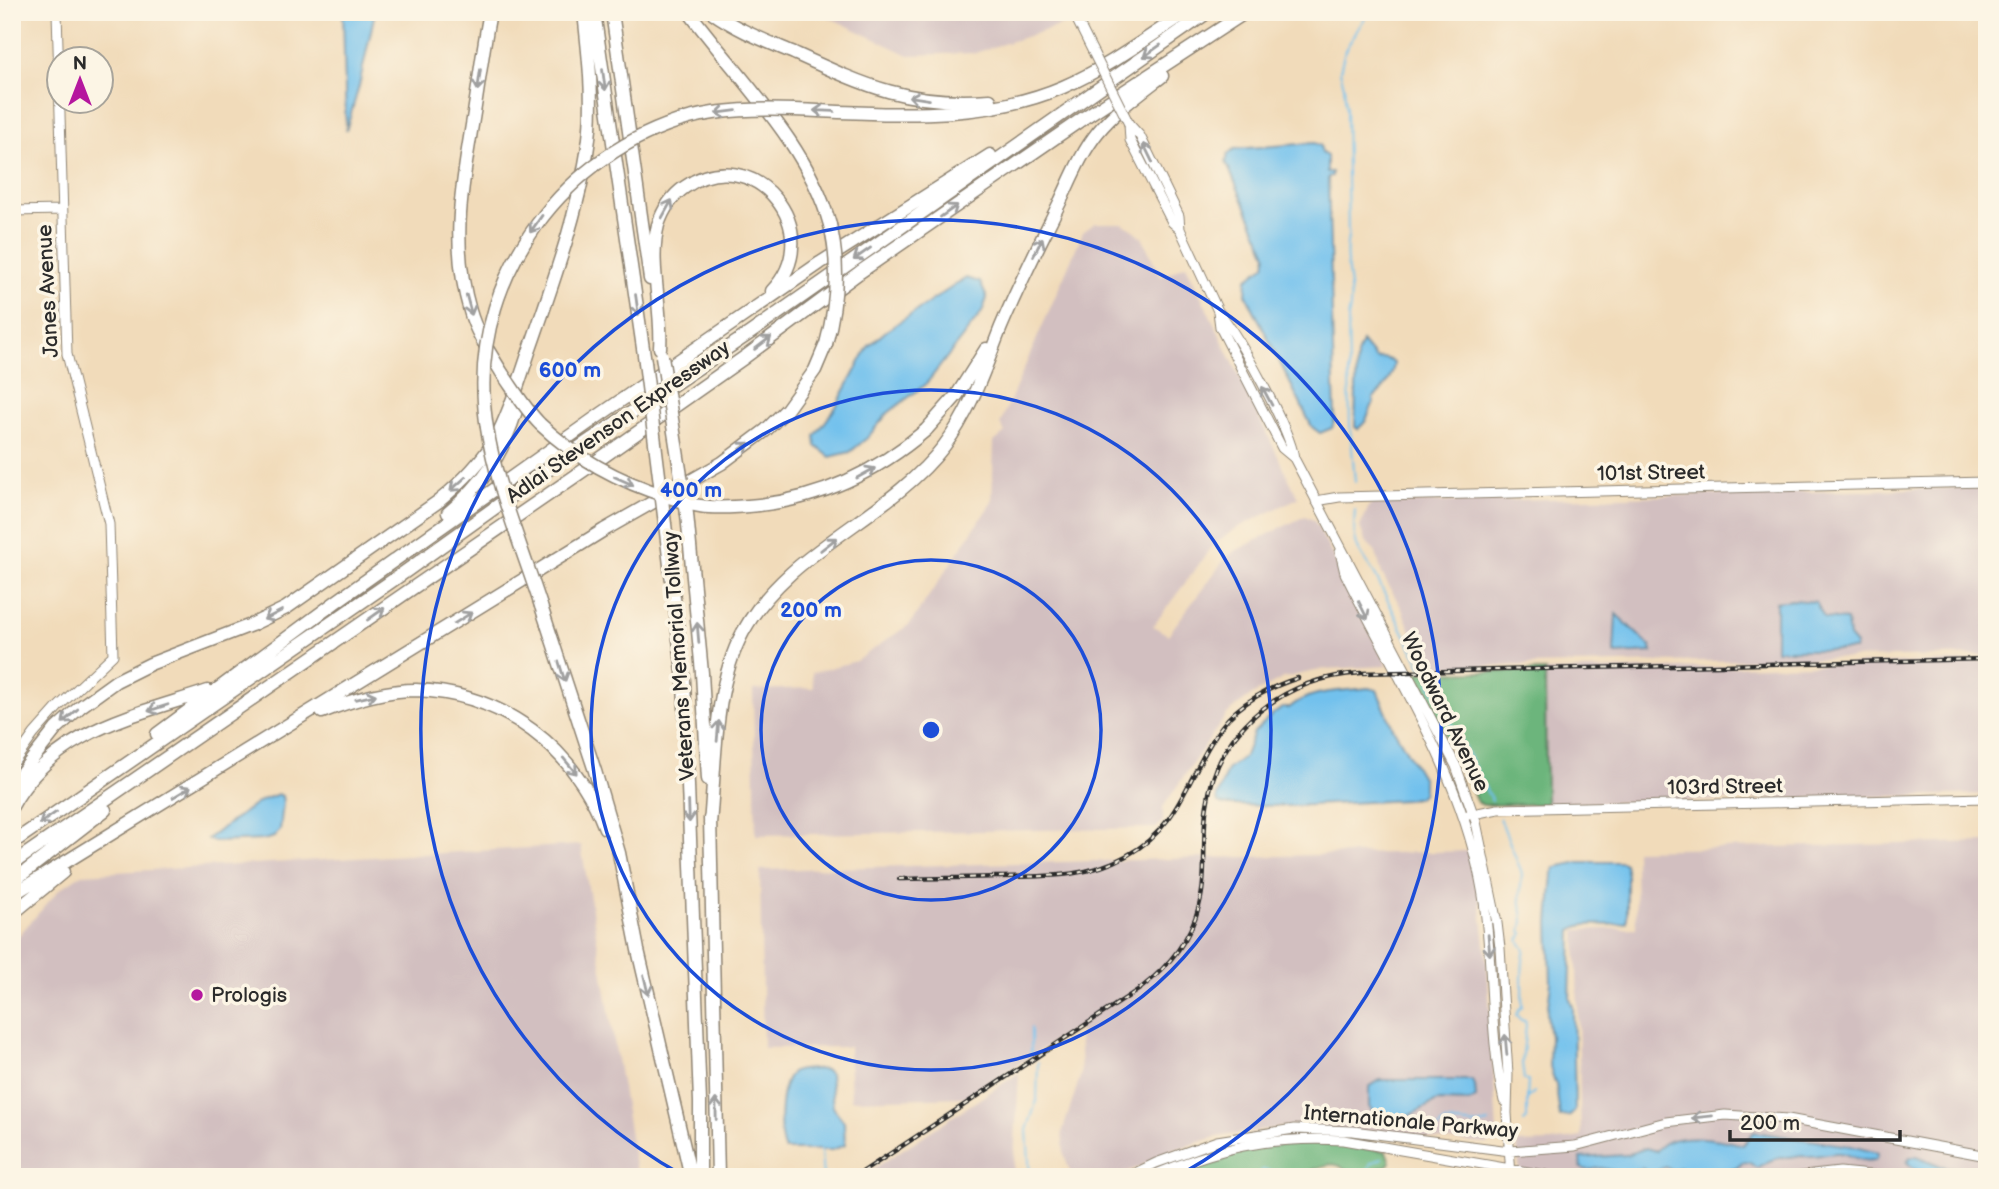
<svg xmlns="http://www.w3.org/2000/svg" width="1999" height="1189" font-family="'Balsamiq Sans',sans-serif">
<style>
.industrial{fill:#d2bfc0}
.forest{fill:#6cb57c;stroke:#4c7054;stroke-width:2}
.water{fill:#72c1ed;stroke:#4e768c;stroke-width:2}
.lines{fill:none;stroke-linecap:round;stroke-linejoin:round}
.stream{stroke:#72c1ed;stroke-width:2}
.minor-casing{stroke:#8e8372;stroke-width:11}
.highway-casing{stroke:#8e8372;stroke-width:15}
.minor{stroke:#fff;stroke-width:9}
.highway{stroke:#fff;stroke-width:12}
.rail-casing{stroke:#2b2b2b;stroke-width:4.5}
.rail{stroke:#fcf5e5;stroke-width:2;stroke-dasharray:5;stroke-linecap:butt}
.minor-bridge-casing{stroke:#8e8372;stroke-width:11;stroke-linecap:butt}
.highway-bridge-casing{stroke:#8e8372;stroke-width:15;stroke-linecap:butt}
.minor-bridge{stroke:#fff;stroke-width:9}
.highway-bridge{stroke:#fff;stroke-width:12}
.oneway{stroke:#a0a0a0}
.ring{fill:none;stroke:#1d4ed8;stroke-width:3.5}
.poi-dot{fill:#b5179e;stroke:#fcf5e5;stroke-width:2.5}
.labels{text-anchor:middle;dominant-baseline:central;stroke-width:7;stroke-linejoin:round;paint-order:stroke}
.street-label{font-size:21px;fill:#2b2b2b;stroke:#fcf5e5}
.poi-label{font-size:21px;fill:#2b2b2b;stroke:#fcf5e5;text-anchor:start}
.centre{fill:#1d4ed8;stroke:#fcf5e5;stroke-width:3.5}
.ring-label{font-size:21px;text-anchor:middle;font-weight:bold;fill:#1d4ed8;stroke:#fcf5e5;stroke-width:7;stroke-linejoin:round;paint-order:stroke}
</style>
<rect width="100%" height="100%" fill="#fcf5e5"/>
<filter id="ink" filterUnits="userSpaceOnUse"><feTurbulence type="fractalNoise" baseFrequency=".0143" numOctaves="2"/><feDisplacementMap in="SourceGraphic" scale="14" xChannelSelector="R" yChannelSelector="G"/><feConvolveMatrix kernelMatrix="1 2 1 2 8 2 1 2 1" color-interpolation-filters="sRGB"/></filter>
<filter id="wash" filterUnits="userSpaceOnUse"><feTurbulence type="fractalNoise" baseFrequency=".00686" numOctaves="4" result="noise"/><feDisplacementMap in="SourceGraphic" scale="28" xChannelSelector="R" yChannelSelector="G"/><feGaussianBlur stdDeviation="1.57" result="paint"/><feColorMatrix in="noise" values="0 0 0 0 0 0 0 0 0 0 0 0 0 0 0 0 0 1.4 0 .05"/><feComposite in="paint" operator="in"/></filter>
<g filter="url(#wash)">
<rect width="100%" height="100%" fill="#f1dbba"/>
<path class="industrial" d="M818,12H1063L1068,23L975,53L909,55Z
M1095,223H1122L1134,230L1142,237L1161,277L1186,265L1298,498L1237,528L1215,543L1153,626L1168,635L1225,559L1235,551L1305,516L1313,520L1317,525L1388,666L1325,669L1301,674L1284,678L1252,695L1228,713L1212,735L1163,807V821L1156,828L756,835L753,690L813,688L812,673L856,661L910,624L992,502L994,442L1005,433L1000,424L1083,232Z
M1987,487V655L1437,667L1422,658L1401,607L1382,574L1376,553L1365,540L1360,527L1370,504Z
M1987,661V794L1546,804L1545,671Z
M1987,842V1177H1520L1517,1143L1552,1142L1581,1137L1576,930L1636,928L1635,850Z
M581,845L637,1177H12V943L59,890L82,874Z
M1470,851L1479,893L1487,962L1497,1133L1493,1141L1487,1144L1291,1126L1216,1137L1174,1150L1118,1177H1072L1064,1154L1062,1133L1081,1074L1079,1026L965,1097L851,1100L849,1047L763,1048L760,870Z
M1019,1073L1013,1177H861Z"/>
<path class="forest" d="M1545,671L1546,804L1483,805L1477,802L1416,673Z
M1323,1143L1386,1151L1390,1162L1388,1165L1374,1170L1377,1177H1350C1342,1160 1327,1163 1312,1170L1311,1177H1159L1187,1165L1195,1169L1222,1161L1232,1152L1280,1145Z"/>
<path class="water" d="M343,12H375L359,86L346,131Z
M1314,143L1320,145L1322,153L1327,156V172H1332V176L1328,177L1335,418L1332,428L1320,433L1312,427L1246,294L1247,279L1265,265L1267,254L1226,162L1228,154L1235,149Z
M966,278L980,282L987,298L982,312L926,384L888,413L867,438L850,452L830,457L816,446L815,436L836,407L868,347L886,331Z
M1362,342L1376,359C1383,357 1388,358 1394,363C1393,376 1383,391 1373,398L1374,402L1365,422L1358,429L1355,427L1357,355Z
M1793,600L1816,602L1824,618L1847,620L1849,637L1856,645L1854,650H1776V602Z
M1616,614L1651,647L1652,652L1616,654L1614,652Z
M1368,688L1377,690L1393,728L1423,779V792L1419,797L1406,800L1291,806L1223,805L1218,803L1217,797L1227,770L1245,756L1254,732L1273,714L1283,708H1289C1311,689 1340,692 1368,688Z
M278,794L282,796L283,803L280,830L274,837L263,840L215,842L207,839L260,801Z
M1579,862H1621L1625,864L1627,876V922C1610,929 1586,919 1572,930L1570,999L1573,1007L1575,1111L1570,1116L1560,1117L1556,1085L1549,1064L1550,1037L1547,1014L1551,982L1549,923L1553,872L1555,867Z
M814,1069L826,1070L830,1074L833,1107L844,1122L845,1145L832,1150H785C777,1138 779,1081 792,1073C797,1069 807,1070 814,1069Z
M1380,1080H1471L1475,1085L1476,1098L1469,1102L1437,1101L1407,1117L1374,1113L1369,1107V1087Z
M1754,1132L1851,1146L1878,1153L1877,1159C1862,1164 1854,1155 1839,1153C1830,1152 1820,1156 1811,1156C1791,1157 1774,1155 1757,1168L1751,1163L1743,1162C1732,1175 1724,1169 1709,1171C1703,1172 1697,1175 1691,1176L1679,1168L1672,1171L1666,1167L1648,1174L1642,1168L1624,1173L1601,1168L1588,1170L1581,1168L1580,1158L1626,1155L1646,1148L1656,1151C1670,1129 1721,1139 1743,1145Z
M1917,1156L1941,1166L1987,1173V1177C1969,1177 1917,1177 1907,1162L1910,1158Z"/>
<g class="lines">
<path class="stream" d="M1355,482L1350,426L1348,318C1356,290 1342,264 1348,237L1346,108L1344,86L1340,71L1345,50L1368,13
M1355,510C1354,522 1353,536 1358,548C1362,557 1370,566 1375,575C1391,606 1405,637 1422,667
M1429,681L1492,801
M1500,818L1522,874L1520,896L1523,921L1521,931L1523,933L1519,941L1525,949C1520,968 1523,988 1522,1007L1519,1009L1516,1015L1522,1021L1525,1020L1526,1025L1522,1063L1524,1080L1528,1081L1527,1099
M1031,1028V1053
M1524,1122L1527,1119V1099L1534,1092
M1434,1132L1446,1122L1478,1125L1489,1123
M821,1150L823,1177
M1030,1177L1027,1130L1037,1100L1038,1062
M1255,1177L1263,1170L1273,1172L1281,1170L1294,1177
M1361,1177L1366,1174L1371,1163L1382,1158"/>
</g>
</g>
<g filter="url(#ink)">
<g class="lines">
<defs>
<path id="minor" d="M1073,12L1094,54
M1129,124L1130,140L1172,222L1180,229L1218,311L1220,327L1282,448L1294,458
M1130,125L1140,136L1179,216L1180,229
M12,211L62,210
M1218,311C1238,335 1290,429 1294,458L1456,766L1476,822L1497,923L1500,948L1508,1074L1507,1113L1511,1177
M1316,501L1339,497L1987,482
M1340,552L1345,573C1394,673 1458,768 1480,879C1495,952 1487,1028 1504,1101
M12,765L34,734L58,707L113,655L109,524L67,354L57,12
M1468,815L1498,809L1987,798
M1127,1177L1156,1163L1217,1141L1294,1129L1353,1131L1510,1151L1575,1146L1666,1122L1725,1115L1788,1119L1987,1156
M1149,1177C1218,1148 1266,1136 1343,1140L1557,1177
M1794,1177L1840,1172L1890,1177"/>
<path id="highway" d="M490,12C483,48 479,83 473,119C462,187 450,242 470,311C476,333 490,353 502,373
M594,12L645,362
M612,12L650,279
M689,12C738,78 808,144 830,225
M712,12C737,30 766,41 794,53C866,86 908,106 990,100
M794,110C884,113 979,123 1063,87C1107,68 1147,38 1187,12
M660,348C663,308 648,264 658,225C663,210 672,196 685,187C752,139 830,230 772,291
M926,430L957,395L986,349
M448,513C484,483 502,455 516,411
M687,514L702,673L708,779
M665,524L684,680L700,1102V1177
M541,606L595,771L619,853L638,950L691,1177
M322,712C352,700 384,690 416,690C504,693 574,748 605,828
M157,734L337,601L594,419L820,263L990,155
M12,785L56,729L80,707L116,681L150,664L251,625L286,608L439,501C462,482 481,463 496,438C511,410 520,378 530,349C553,283 584,197 590,129C593,90 588,51 584,12
M12,806C54,730 133,716 208,691
M710,818L718,1177
M710,824C716,761 713,688 743,632C788,549 889,518 944,446C971,411 985,367 1001,327C1019,284 1040,243 1060,202C1071,179 1081,153 1098,132C1115,111 1140,93 1162,76
M12,843L402,574L580,447L750,333L1208,12
M12,864L587,468L745,357L860,272L1085,117L1246,12
M12,882L105,810
M12,895L604,530L722,463L766,430L787,409L815,370L826,344
M12,914L63,872"/>
</defs>
<use href="#minor" class="minor-casing"/>
<use href="#highway" class="highway-casing"/>
<use href="#minor" class="minor"/>
<use href="#highway" class="highway"/>
<defs>
<path id="rail" d="M899,879C931,878 963,878 995,877C1040,876 1085,879 1126,856C1183,825 1187,773 1222,726C1239,703 1272,686 1298,678
M855,1177L1141,988C1168,967 1190,940 1199,906C1208,873 1201,839 1207,805C1218,726 1285,678 1361,673L1987,659"/>
</defs>
<use href="#rail" class="rail-casing"/>
<use href="#rail" class="rail"/>
<defs>
<path id="minor-bridge" d="M1094,54L1129,124"/>
<path id="highway-bridge" d="M826,344C837,304 840,265 830,225
M662,356L687,514
M645,362L665,524
M502,373C514,390 525,409 540,424C577,459 620,482 669,497C679,500 690,505 700,506C718,509 740,507 759,505C823,498 877,472 926,430
M541,606C521,544 488,467 484,402C475,273 566,152 689,118C723,109 759,109 794,110"/>
</defs>
<use href="#minor-bridge" class="minor-bridge-casing"/>
<use href="#highway-bridge" class="highway-bridge-casing"/>
<use href="#minor-bridge" class="minor-bridge"/>
<use href="#highway-bridge" class="highway-bridge"/>
</g>
<defs><path id="oneway-shaft" d="M-6 0H5M1.5-3L5.5 0L1.5 3" fill="none" stroke-width="1.6" stroke-linecap="round" stroke-linejoin="round" transform="scale(1.75)"/></defs>
<g class="oneway">
<use href="#oneway-shaft" transform="translate(1152 51) rotate(145)"/>
<use href="#oneway-shaft" transform="translate(479 80) rotate(98)"/>
<use href="#oneway-shaft" transform="translate(604 80) rotate(82)"/>
<use href="#oneway-shaft" transform="translate(919 98) rotate(-171)"/>
<use href="#oneway-shaft" transform="translate(824 111) rotate(-178)"/>
<use href="#oneway-shaft" transform="translate(726 112) rotate(173)"/>
<use href="#oneway-shaft" transform="translate(1148 153) rotate(-116)"/>
<use href="#oneway-shaft" transform="translate(667 209) rotate(-61)"/>
<use href="#oneway-shaft" transform="translate(949 211) rotate(-35)"/>
<use href="#oneway-shaft" transform="translate(536 224) rotate(125)"/>
<use href="#oneway-shaft" transform="translate(1038 247) rotate(-64)"/>
<use href="#oneway-shaft" transform="translate(862 254) rotate(145)"/>
<use href="#oneway-shaft" transform="translate(469 305) rotate(75)"/>
<use href="#oneway-shaft" transform="translate(637 305) rotate(82)"/>
<use href="#oneway-shaft" transform="translate(763 343) rotate(-37)"/>
<use href="#oneway-shaft" transform="translate(1267 396) rotate(-118)"/>
<use href="#oneway-shaft" transform="translate(741 449) rotate(-37)"/>
<use href="#oneway-shaft" transform="translate(866 473) rotate(-29)"/>
<use href="#oneway-shaft" transform="translate(624 481) rotate(24)"/>
<use href="#oneway-shaft" transform="translate(458 484) rotate(138)"/>
<use href="#oneway-shaft" transform="translate(829 544) rotate(-38)"/>
<use href="#oneway-shaft" transform="translate(1363 610) rotate(63)"/>
<use href="#oneway-shaft" transform="translate(376 614) rotate(-35)"/>
<use href="#oneway-shaft" transform="translate(273 615) rotate(153)"/>
<use href="#oneway-shaft" transform="translate(463 618) rotate(-32)"/>
<use href="#oneway-shaft" transform="translate(698 633) rotate(-95)"/>
<use href="#oneway-shaft" transform="translate(562 672) rotate(73)"/>
<use href="#oneway-shaft" transform="translate(366 697) rotate(-13)"/>
<use href="#oneway-shaft" transform="translate(158 708) rotate(162)"/>
<use href="#oneway-shaft" transform="translate(70 716) rotate(138)"/>
<use href="#oneway-shaft" transform="translate(718 731) rotate(-85)"/>
<use href="#oneway-shaft" transform="translate(570 766) rotate(50)"/>
<use href="#oneway-shaft" transform="translate(182 792) rotate(-31)"/>
<use href="#oneway-shaft" transform="translate(689 812) rotate(88)"/>
<use href="#oneway-shaft" transform="translate(48 818) rotate(145)"/>
<use href="#oneway-shaft" transform="translate(1489 945) rotate(85)"/>
<use href="#oneway-shaft" transform="translate(646 985) rotate(77)"/>
<use href="#oneway-shaft" transform="translate(1506 1045) rotate(-95)"/>
<use href="#oneway-shaft" transform="translate(716 1109) rotate(-91)"/>
<use href="#oneway-shaft" transform="translate(1702 1117) rotate(174)"/>
</g>
</g>
<g class="ring">
<circle cx="931" cy="730" r="170"/>
<circle cx="931" cy="730" r="340"/>
<path d="M684 1176A510 510 0 1 1 1178 1176"/>
</g>
<circle class="poi-dot" cx="197" cy="995" r="7"/>
<g class="labels">
<g class="street-label">
<text transform="translate(48 291) rotate(-93)">Janes Avenue</text>
<text transform="translate(618 422) rotate(-35)">Adlai Stevenson Expressway</text>
<text transform="translate(1651 473) rotate(-1)">101st Street</text>
<text transform="translate(679 656) rotate(-94)">Veterans Memorial Tollway</text>
<text transform="translate(1445 712) rotate(64)">Woodward Avenue</text>
<text transform="translate(1725 787) rotate(-1)">103rd Street</text>
<text transform="translate(1411 1122) rotate(5)">Internationale Parkway</text>
</g>
<g class="poi-label">
<text x="211" y="995">Prologis</text>
</g>
</g>
<circle cx="931" cy="730" r="10" class="centre"/>
<g class="ring-label">
<text x="570" y="377">600 m</text>
<text x="691" y="497">400 m</text>
<text x="811" y="617">200 m</text>
</g>
<rect width="1999" height="1189" fill="none" stroke="#fcf5e5" stroke-width="42"/>
<g transform="translate(80 80)"><circle r="33" fill="#fcf5e5" stroke="#a8a49b" stroke-width="2"/>
<path d="M0-5L12 26L0 18L-12 26Z" fill="#b5179e"/>
<text y="-10" font-size="19" font-weight="bold" text-anchor="middle" fill="#2b2b2b">N</text>
</g>
<path d="M1730 1130v10h170v-10" fill="none" stroke="#2b2b2b" stroke-width="3.5"/>
<text x="1740" y="1130" font-size="21" fill="#2b2b2b" stroke="#fcf5e5" stroke-width="5" paint-order="stroke">200 m</text>
</svg>
